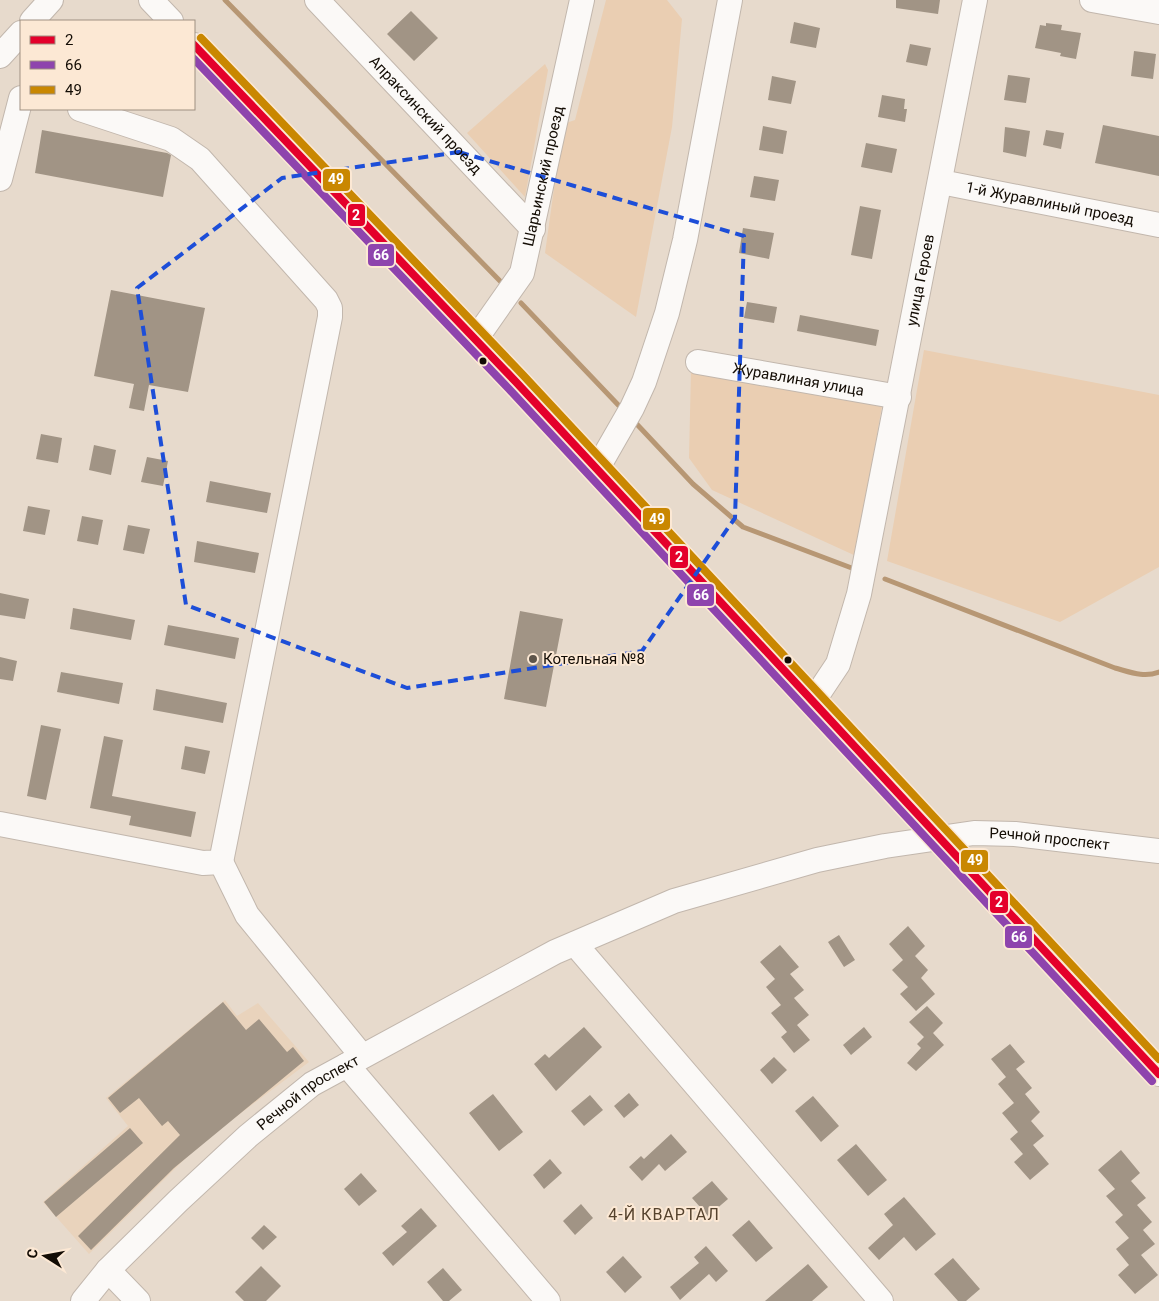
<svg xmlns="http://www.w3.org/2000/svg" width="1159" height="1301" font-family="Roboto,sans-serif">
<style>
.built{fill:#e9d3bc}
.green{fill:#eaceb2}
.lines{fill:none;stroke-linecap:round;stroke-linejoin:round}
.stream{stroke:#b79774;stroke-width:5}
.building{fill:#a19485}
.minor-casing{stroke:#c2b7ad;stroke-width:26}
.minor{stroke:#fbf9f7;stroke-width:24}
.bus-1-casing{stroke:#fce8d4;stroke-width:11}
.bus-2-casing{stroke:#fce8d4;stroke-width:11}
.bus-3-casing{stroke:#fce8d4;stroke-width:11}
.bus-1{stroke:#e4002b;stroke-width:8}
.bus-2{stroke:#8e44ad;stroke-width:8}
.bus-3{stroke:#c98701;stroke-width:8}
.marked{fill:none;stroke:#1d4ed8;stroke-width:4;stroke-dasharray:10 6;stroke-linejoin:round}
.bus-dot{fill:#130c04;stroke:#fce8d4;stroke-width:2}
.poi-dot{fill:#5d544a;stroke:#fce8d4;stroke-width:2}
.labels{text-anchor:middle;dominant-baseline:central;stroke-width:4;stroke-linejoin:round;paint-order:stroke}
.street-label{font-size:15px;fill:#130c04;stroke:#fce8d4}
.poi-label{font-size:15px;fill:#130c04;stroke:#fce8d4;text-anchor:start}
.neighbourhood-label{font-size:16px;letter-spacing:1px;fill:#55422d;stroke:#fce8d4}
.line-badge{stroke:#fce8d4;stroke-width:2}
.badge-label{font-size:14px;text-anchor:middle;font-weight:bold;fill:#fff}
</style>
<rect width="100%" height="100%" fill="#e7dacc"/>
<path class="built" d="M225,1000L237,1016L258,1003L309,1062L201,1143L89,1254L43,1202L128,1126L106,1098Z"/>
<path class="green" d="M606,0H667L682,19L672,127L636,317L545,253L563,124L575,120Z
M545,64L548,70L525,197L467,133Z
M924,350L1159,395V567L1060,622L887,561Z
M691,370L883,400L856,556L712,490L689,458Z"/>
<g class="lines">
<path class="stream" d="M225,0L501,282
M521,303L624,411
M632,419L693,484L743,527L857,570
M885,579L1115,668C1130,672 1144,678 1159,672"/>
</g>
<path class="building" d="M896,0H940L938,14L896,8Z
M411,11L438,38L414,61L387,34Z
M794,22L820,28L816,48L790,43Z
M1046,23L1062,25L1061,30L1081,33L1076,59L1060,56L1061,53L1035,48L1040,25L1046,26Z
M910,44L931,48L927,66L906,62Z
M1134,51L1156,54L1153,79L1131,76Z
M1008,75L1030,78L1026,103L1004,100Z
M772,76L796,81L791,104L768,100Z
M882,95L905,99L904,109H907L905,122L878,117Z
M1103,125L1159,136V176L1095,163Z
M763,126L787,131L783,154L759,150Z
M1005,127L1030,131L1026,157L1003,152Z
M42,130L167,153L171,155L163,197L35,173Z
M1046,130L1064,133L1061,149L1043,145Z
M866,143L897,149L892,173L861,167Z
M754,176L779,180L775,201L750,197Z
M860,206L881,210L872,259L851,255Z
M743,228L774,233L769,259L739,253Z
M111,290L205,308L188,392L149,385L144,411L129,408L134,384L94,376Z
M747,302L777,307L774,323L744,318Z
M800,315L879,330L876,346L797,331Z
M41,434L62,438L58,463L36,459Z
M94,445L116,450L111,475L89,470Z
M147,457L168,461L163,486L141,482Z
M210,481L271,493L267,513L206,502Z
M28,506L50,510L45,535L23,531Z
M82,516L103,520L98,545L77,541Z
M128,525L150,529L144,554L123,550Z
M197,541L259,553L255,573L194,562Z
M0,593L29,599L25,619L0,615Z
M73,608L135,620L131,640L70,629Z
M520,611L563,619L546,707L504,699Z
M168,625L239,638L235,659L164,645Z
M0,657L17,661L13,681L0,679Z
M61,672L123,683L119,704L57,692Z
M156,689L227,703L223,723L153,710Z
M41,725L61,729L46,800L27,796Z
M104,736L123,740L112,796L196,812L191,837L129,825L131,816L90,808Z
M185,746L210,751L205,774L181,769Z
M908,926L925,946L915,956L928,970L921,978L935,994L916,1011L900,994L908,987L892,970L903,960L889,944Z
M839,935L855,960L844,967L828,942Z
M780,945L799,967L790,974L804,990L794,998L809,1015L797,1025L810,1040L794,1053L781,1037L787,1032L771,1013L781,1005L766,987L775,979L760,962Z
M223,1002L246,1030L259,1019L287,1052L293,1047L304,1061L174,1168L91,1250L78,1236L180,1135L168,1121L162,1126L139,1098L120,1113L108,1098Z
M927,1006L943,1023L933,1033L944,1045L916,1071L907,1063L921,1048L917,1044L924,1037L909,1022Z
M584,1027L602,1047L556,1091L534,1064L545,1054L549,1058Z
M864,1027L872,1037L851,1055L843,1045Z
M1010,1044L1025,1062L1016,1069L1032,1088L1025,1094L1040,1112L1031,1121L1044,1136L1033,1145L1049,1164L1030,1180L1014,1162L1023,1154L1010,1139L1018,1132L1002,1113L1014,1103L998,1084L1006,1077L991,1059Z
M774,1057L787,1070L772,1084L760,1070Z
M629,1093L639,1105L624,1118L614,1106Z
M493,1094L523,1132L499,1151L469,1113Z
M590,1095L603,1110L584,1126L571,1111Z
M813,1096L839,1126L821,1142L795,1111Z
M130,1128L143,1143L56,1217L44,1202Z
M671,1134L687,1152L665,1171L659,1164L642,1181L629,1167L641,1156L644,1159Z
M856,1144L887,1180L868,1196L837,1160Z
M1121,1150L1140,1173L1131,1181L1146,1198L1137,1205L1152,1222L1143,1230L1155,1244L1141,1255L1158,1275L1135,1294L1118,1275L1129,1265L1116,1249L1129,1238L1115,1222L1123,1215L1106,1196L1115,1189L1098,1170Z
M550,1159L562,1173L544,1189L533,1175Z
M361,1173L377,1191L359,1206L344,1189Z
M712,1181L728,1199L708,1216L692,1198Z
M904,1197L936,1234L916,1251L904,1237L879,1260L868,1248L893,1225L884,1214Z
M581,1204L593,1218L575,1235L563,1221Z
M421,1208L437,1226L393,1266L382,1253L407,1232L401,1226Z
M749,1220L773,1248L756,1262L732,1235Z
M264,1225L277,1237L263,1250L251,1238Z
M706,1246L728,1271L716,1282L709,1274L680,1300L670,1287L699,1263L694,1257Z
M623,1256L642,1277L625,1293L606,1272Z
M953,1258L980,1289L966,1301H958L934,1274Z
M808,1264L828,1287L812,1301H765Z
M261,1266L281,1286L266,1301H244L235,1292Z
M443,1268L462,1290L449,1301H443L427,1282Z"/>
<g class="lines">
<defs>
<g id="minor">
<path d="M151,0L171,21"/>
<path id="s1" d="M317,0L533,229"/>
<path d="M1092,0L1159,12"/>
<path d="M32,21L51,0"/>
<path d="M194,45L516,382L1159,1074"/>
<path d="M0,56L21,33"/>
<path d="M0,179L21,98"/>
<path id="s2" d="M941,182L1159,225"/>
<path id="s3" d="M475,340L522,273L582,0"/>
<path id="s4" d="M698,362L899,397"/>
<path d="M597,469L632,408L644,382L667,313L685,240L730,0"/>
<path id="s5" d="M814,700L838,664L859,594L975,0"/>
<path d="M0,824L203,863L221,862L330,317V308L326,300L200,159L171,139L80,109"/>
<path d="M221,862L247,915L362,1056"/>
<path d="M575,944L881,1301"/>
<path d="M347,1065L548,1301"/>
<path d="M108,1270L138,1301"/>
<path id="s6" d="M83,1301L108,1270L178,1201L248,1136L312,1084L555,952L674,901L817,860L885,846L974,833L1015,834L1159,851"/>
</g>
</defs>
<use href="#minor" class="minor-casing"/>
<use href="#minor" class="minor"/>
<defs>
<path id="bus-1" d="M194,45L516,382L1159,1074"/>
<path id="bus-2" d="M194,59L509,389L1152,1081"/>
<path id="bus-3" d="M201,38L523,375L1159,1059"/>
</defs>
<use href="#bus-1" class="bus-1-casing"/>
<use href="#bus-2" class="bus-2-casing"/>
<use href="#bus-3" class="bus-3-casing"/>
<use href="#bus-1" class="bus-1"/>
<use href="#bus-2" class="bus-2"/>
<use href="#bus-3" class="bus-3"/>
</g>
<path class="marked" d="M459,152L744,236L735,518L642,651L407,688L186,605L137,288L282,178Z"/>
<g class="bus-dot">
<circle cx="483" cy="361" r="4.5"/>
<circle cx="788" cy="660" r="4.5"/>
</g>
<circle class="poi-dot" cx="533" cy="659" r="5"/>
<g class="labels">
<g class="street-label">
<text stroke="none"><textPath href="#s1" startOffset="158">Апраксинский проезд</textPath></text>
<text stroke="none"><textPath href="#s3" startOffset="181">Шарьинский проезд</textPath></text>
<text stroke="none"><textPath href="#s2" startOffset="111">1-й Журавлиный проезд</textPath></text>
<text stroke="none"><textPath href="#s5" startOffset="436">улица Героев</textPath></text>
<text stroke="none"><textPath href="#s4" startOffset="102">Журавлиная улица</textPath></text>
<text stroke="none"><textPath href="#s6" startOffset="1106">Речной проспект</textPath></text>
<text stroke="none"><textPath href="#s6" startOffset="308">Речной проспект</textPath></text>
</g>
<g class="poi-label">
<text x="543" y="659">Котельная №8</text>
</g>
<g class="neighbourhood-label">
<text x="664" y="1214">4-Й КВАРТАЛ</text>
</g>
</g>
<g class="line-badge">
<rect x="322" y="168" width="29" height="24" rx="5" fill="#c98701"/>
<rect x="347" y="203" width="19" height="24" rx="5" fill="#e4002b"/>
<rect x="367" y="243" width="28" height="24" rx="5" fill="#8e44ad"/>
<rect x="642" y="507" width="29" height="24" rx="5" fill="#c98701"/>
<rect x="669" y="545" width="20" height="24" rx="5" fill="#e4002b"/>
<rect x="686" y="583" width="29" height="24" rx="5" fill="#8e44ad"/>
<rect x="960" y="849" width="29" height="24" rx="5" fill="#c98701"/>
<rect x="989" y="890" width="20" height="24" rx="5" fill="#e4002b"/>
<rect x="1004" y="925" width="29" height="24" rx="5" fill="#8e44ad"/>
</g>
<g class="badge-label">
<text x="336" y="184">49</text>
<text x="356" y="220">2</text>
<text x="381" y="260">66</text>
<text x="657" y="524">49</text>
<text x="679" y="562">2</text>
<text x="701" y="600">66</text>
<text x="975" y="865">49</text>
<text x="999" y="907">2</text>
<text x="1019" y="942">66</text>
</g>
<rect x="20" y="20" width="175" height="90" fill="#fce8d4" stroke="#9f9081"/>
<rect x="30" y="36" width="25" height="8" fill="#e4002b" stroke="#9f9081"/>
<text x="65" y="45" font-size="15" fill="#130c04">2</text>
<rect x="30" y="61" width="25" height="8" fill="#8e44ad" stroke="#9f9081"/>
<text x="65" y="70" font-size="15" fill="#130c04">66</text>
<rect x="30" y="86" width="25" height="8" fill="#c98701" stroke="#9f9081"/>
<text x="65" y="95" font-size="15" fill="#130c04">49</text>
<g transform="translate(45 1256) rotate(281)" stroke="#fce8d4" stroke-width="4" paint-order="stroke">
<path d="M0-4L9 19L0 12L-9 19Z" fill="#130c04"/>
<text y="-8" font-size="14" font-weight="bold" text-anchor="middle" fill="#130c04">С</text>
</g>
</svg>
